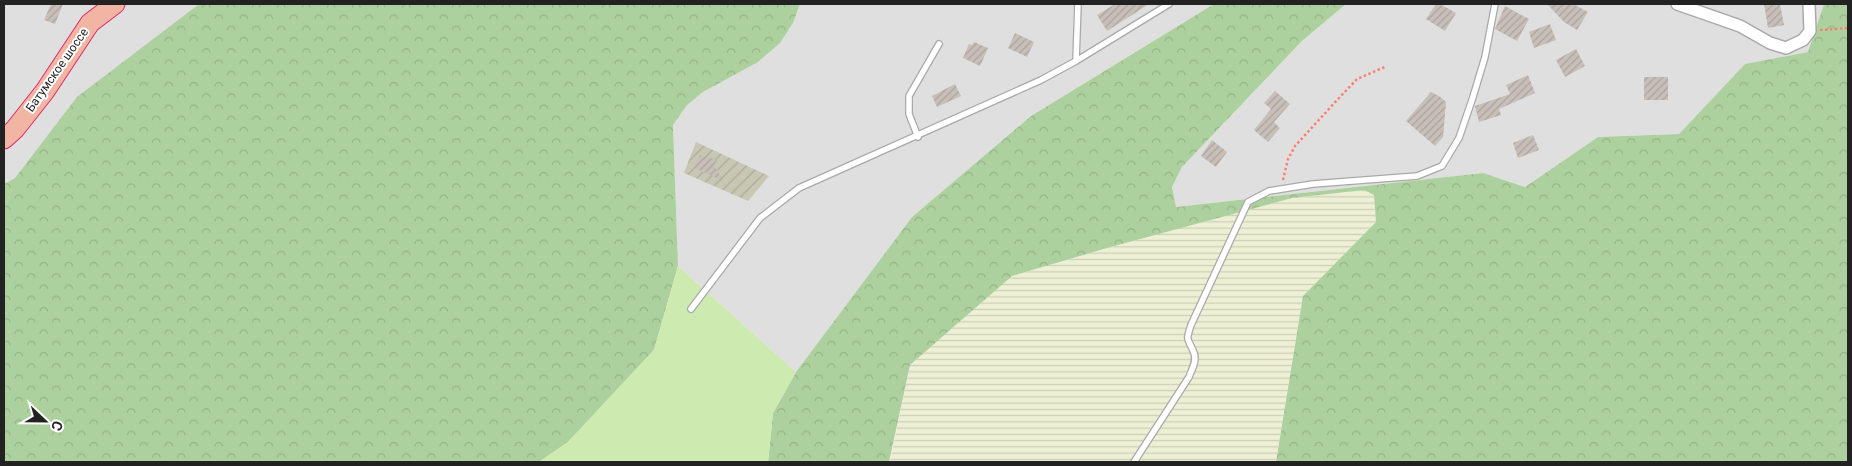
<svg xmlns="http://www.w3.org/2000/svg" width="1852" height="466" font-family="Roboto,sans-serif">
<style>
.residential{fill:#e0dfdf}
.construction{fill:url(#construction-furrows)}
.farmland{fill:url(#farmland-rules)}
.forest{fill:url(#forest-crowns)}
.garden{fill:#cdebb0}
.building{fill:url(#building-hatch)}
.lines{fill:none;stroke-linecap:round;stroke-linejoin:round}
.service-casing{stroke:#a9a9a9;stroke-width:8}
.minor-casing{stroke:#a9a9a9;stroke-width:14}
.trunk-casing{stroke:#dc2a67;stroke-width:21}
.path{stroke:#fa8072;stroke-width:2.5;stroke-dasharray:2.5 2.5;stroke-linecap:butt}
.service{stroke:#fff;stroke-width:5.5}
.minor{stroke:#fff;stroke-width:11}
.trunk{stroke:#f2b4a3;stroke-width:19}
.labels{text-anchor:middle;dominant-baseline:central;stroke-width:4;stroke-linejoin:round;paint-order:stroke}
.street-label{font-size:12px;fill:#222;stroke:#fff}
</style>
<defs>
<pattern id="construction-furrows" width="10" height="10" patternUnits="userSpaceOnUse" patternTransform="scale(1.25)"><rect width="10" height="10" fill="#c7c7b4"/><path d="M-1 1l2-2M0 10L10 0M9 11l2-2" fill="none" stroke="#abab9a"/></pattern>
<pattern id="farmland-rules" width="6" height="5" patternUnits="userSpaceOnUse" patternTransform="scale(1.25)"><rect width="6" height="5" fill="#eef0d5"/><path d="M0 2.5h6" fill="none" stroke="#ccceb7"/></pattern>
<pattern id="forest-crowns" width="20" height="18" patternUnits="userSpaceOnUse" patternTransform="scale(1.25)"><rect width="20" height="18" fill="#add19e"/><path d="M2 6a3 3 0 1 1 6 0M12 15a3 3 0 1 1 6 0" fill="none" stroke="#95b388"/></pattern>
<pattern id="building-hatch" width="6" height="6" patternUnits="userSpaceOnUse" patternTransform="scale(1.25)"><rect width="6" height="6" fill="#c7bfb8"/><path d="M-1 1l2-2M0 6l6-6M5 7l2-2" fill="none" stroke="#aba49e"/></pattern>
</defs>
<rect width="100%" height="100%" fill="#f2efe9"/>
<path class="residential" d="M4,4H199L78,97L15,178L4,184Z
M800,4H1214L1031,116L912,217L796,372L678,266L673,125L687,105L703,92L758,62L780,43L793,23Z
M1346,4H1824L1808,52L1745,64L1679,134L1598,137L1525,187L1483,173L1176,207L1172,187L1182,167L1302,41Z"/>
<path class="construction" d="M696,142L769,176L748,201L684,173Z"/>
<path class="farmland" d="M1364,190L1374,195L1376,222L1303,296L1276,462H890L910,365L1012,276L1107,248L1292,198Z"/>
<path class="forest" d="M199,4H800L793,23L780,43L758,62L703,92L687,105L673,125L678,266L654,350L568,442L539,462H4V184L15,178L77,97Z
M1214,4H1346L1302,41L1182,167L1172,187L1176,207L1483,173L1525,187L1598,137L1679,134L1745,64L1808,52L1824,4H1848V462H1276L1303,296L1376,222L1374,195L1364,190L1292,198L1107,248L1012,276L910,365L889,462H768L773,413L796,372L912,217L1031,116Z"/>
<path class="garden" d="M678,266L796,372L773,413L768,462H539L568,442L654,350Z"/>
<path class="building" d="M51,4H63L55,24L44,20Z
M1115,4H1149L1107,31L1097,15Z
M1436,4H1440L1456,13L1445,31L1426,19Z
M1547,4H1573L1588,12L1577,30L1564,22Z
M1764,4H1780L1784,25L1768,28Z
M1505,6L1529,19L1517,41L1495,29Z
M1550,24L1556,40L1534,48L1529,32Z
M1015,33L1034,42L1027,57L1008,48Z
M974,42L988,48L980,66L963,58L969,44L972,45Z
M1576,49L1585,66L1565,77L1556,60Z
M1528,75L1535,93L1499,109L1501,115L1479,122L1475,106L1510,94L1506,85Z
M1644,77H1668V100H1644Z
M955,84L961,96L937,107L932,96Z
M1275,91L1290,104L1274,122L1280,128L1268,142L1254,130L1271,109L1264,103Z
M1431,92L1439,96L1446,102L1443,137L1435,146L1406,121Z
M1533,135L1539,150L1518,158L1513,143Z
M1212,140L1227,152L1216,167L1201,156Z
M700,155L717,160L714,166L724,181L694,168Z"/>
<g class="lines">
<defs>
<path id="service" d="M1076,61L1078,4
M918,137L909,114V96L939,44
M691,309L760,218L799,188L1041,80L1076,61L1169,4
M1134,462L1189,377C1192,369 1197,361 1194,353C1188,337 1185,343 1191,325L1248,202L1269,191L1313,184L1417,176L1442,166L1459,138L1473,97L1485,57L1495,4"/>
<path id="minor" d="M1677,4L1740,26L1770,43L1786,48L1803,40L1810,31L1809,4"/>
<path id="trunk" d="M4,139L15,129L45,91L90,23L115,4"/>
</defs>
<use href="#service" class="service-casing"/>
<use href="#minor" class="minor-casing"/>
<use href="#trunk" class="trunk-casing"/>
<path class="path" d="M1820,30L1848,28
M1283,180L1288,159L1295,146L1339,98L1357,79L1385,67"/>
<use href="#service" class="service"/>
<use href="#minor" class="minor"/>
<use href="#trunk" class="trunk"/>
</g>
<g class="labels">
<g class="street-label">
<text transform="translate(57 70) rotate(-55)">Батумское шоссе</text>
</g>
</g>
<rect width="1852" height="466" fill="none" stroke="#222222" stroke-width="10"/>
<g transform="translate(45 421) rotate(112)" stroke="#ffffff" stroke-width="4" paint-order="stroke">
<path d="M0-4L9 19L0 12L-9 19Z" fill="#222222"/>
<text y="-8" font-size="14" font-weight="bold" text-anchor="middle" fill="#222222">С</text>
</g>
</svg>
